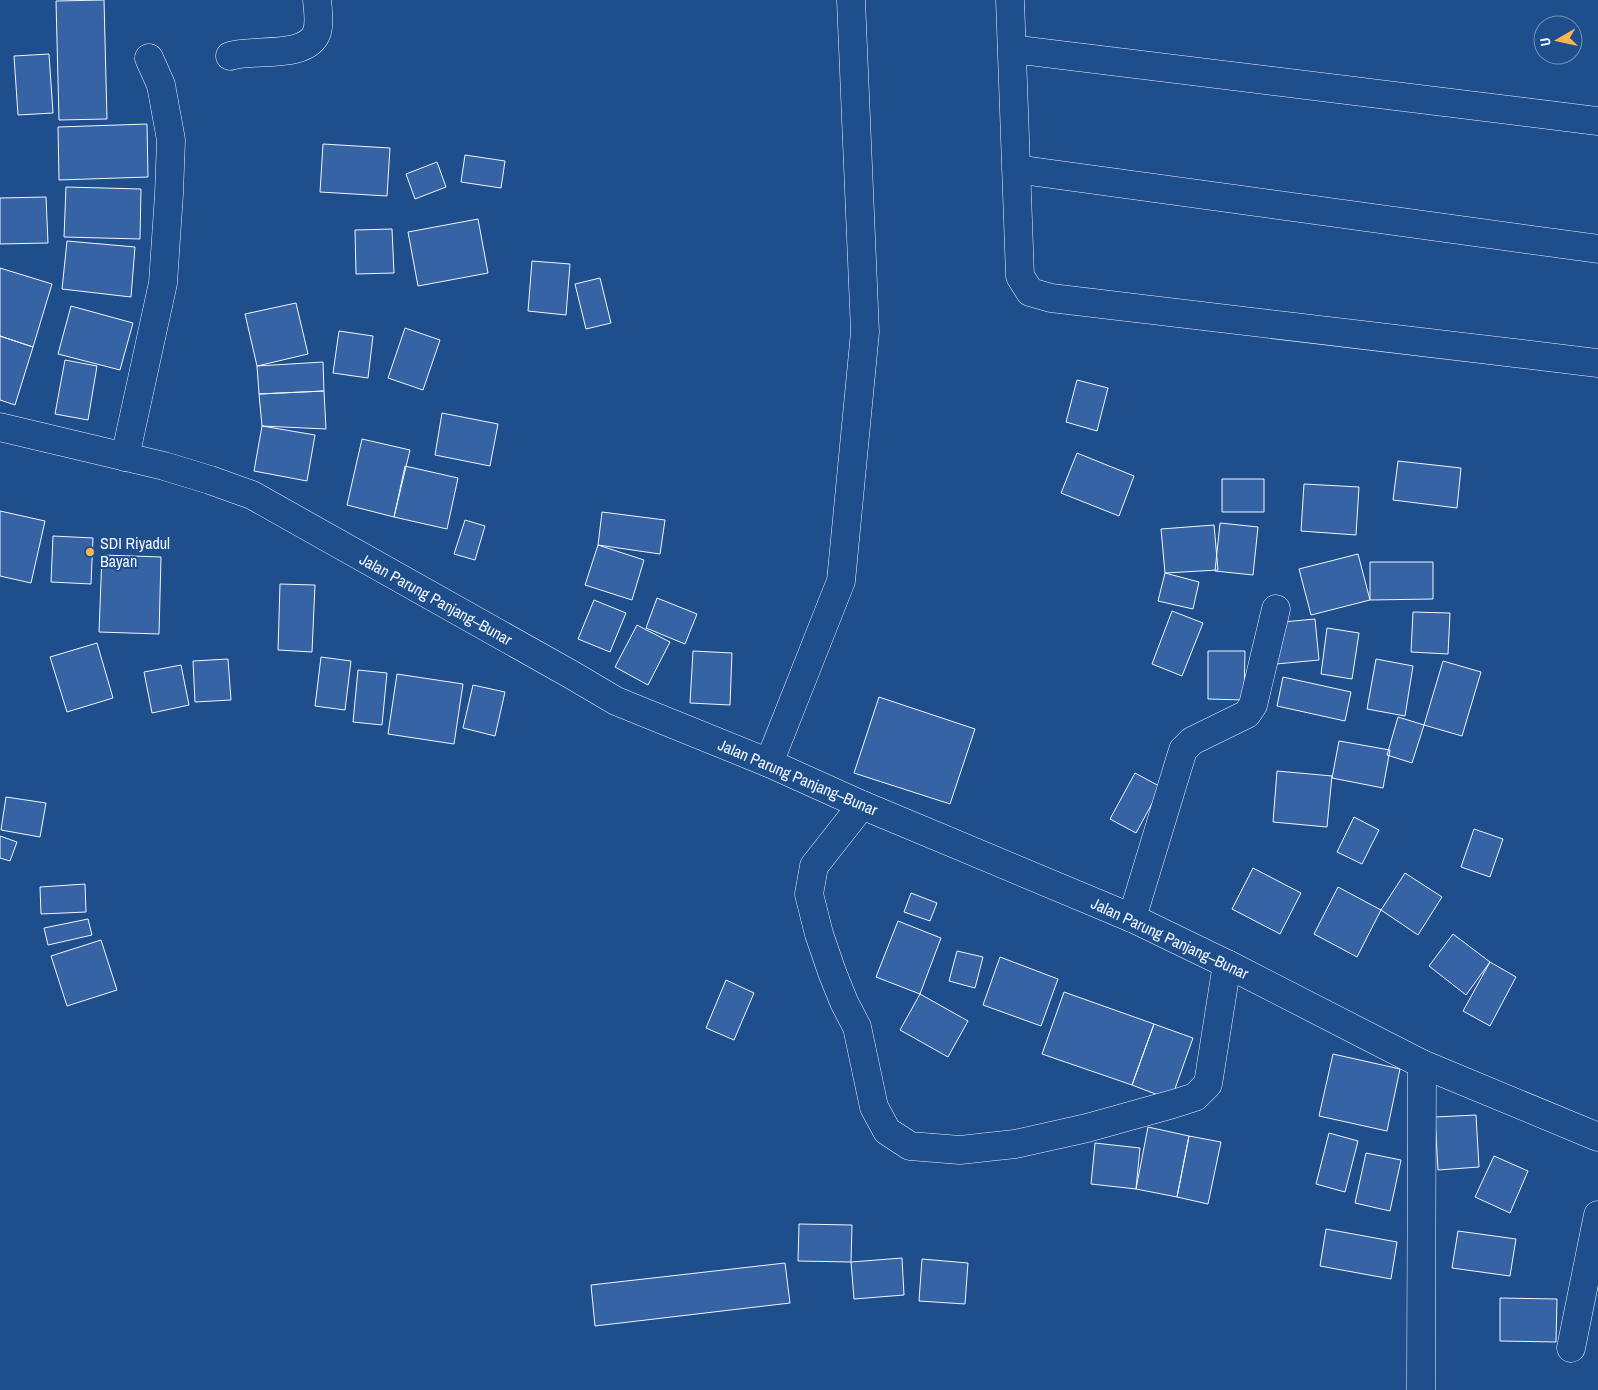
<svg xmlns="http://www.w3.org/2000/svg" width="1598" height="1390" font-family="'Archivo Narrow',sans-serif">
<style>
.building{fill:#3563a3;stroke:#f2f6ff}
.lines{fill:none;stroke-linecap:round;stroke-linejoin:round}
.street-casing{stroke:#f2f6ff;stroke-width:29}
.primary-casing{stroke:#f2f6ff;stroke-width:29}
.street{stroke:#1f4e8c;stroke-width:28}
.primary{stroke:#1f4e8c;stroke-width:28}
.poi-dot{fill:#ffb74d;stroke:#1f4e8c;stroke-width:2}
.labels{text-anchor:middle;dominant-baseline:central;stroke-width:4;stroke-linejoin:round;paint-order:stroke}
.poi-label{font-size:16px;fill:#f2f6ff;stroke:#1f4e8c;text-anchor:start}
.street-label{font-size:16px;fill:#f2f6ff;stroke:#1f4e8c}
</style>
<rect width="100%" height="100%" fill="#1f4e8c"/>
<path class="building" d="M104,0L107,119L59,120L56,1Z
M49,54L53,113L18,115L14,56Z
M147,124L148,177L59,180L58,127Z
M323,144L390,148L387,196L320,192Z
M465,155L505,161L501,188L461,182Z
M437,162L446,187L415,199L406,174Z
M66,187L141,189L140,239L64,237Z
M46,197L48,243L0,244V198Z
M478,219L488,273L418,286L408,232Z
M392,229L394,273L356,274L355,230Z
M67,241L135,247L131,297L62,289Z
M532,261L570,264L566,315L528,311Z
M0,268L52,284L33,347L0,336Z
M600,278L611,323L586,329L575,284Z
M296,303L308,354L257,366L245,314Z
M71,306L133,323L120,370L58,354Z
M405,328L440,340L423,390L388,378Z
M339,331L373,336L368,378L333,373Z
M0,336L33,347L15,405L0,400Z
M65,360L97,366L88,420L55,414Z
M323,362L324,391L259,394L257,366Z
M1077,380L1108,388L1097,431L1066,422Z
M324,391L326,429L262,426L259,394Z
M442,413L498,424L490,466L435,455Z
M262,426L315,435L307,481L254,471Z
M362,439L410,450L394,517L347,505Z
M1077,453L1134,476L1119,516L1061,493Z
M1398,461L1461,468L1457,508L1393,500Z
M405,466L458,478L447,529L394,517Z
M1222,479H1264V512H1222Z
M1304,484L1359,487L1356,535L1301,531Z
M0,511L45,521L31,583L0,576Z
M602,512L665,520L660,554L598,545Z
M465,520L485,526L475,560L454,554Z
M1220,523L1258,527L1253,575L1215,571Z
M1214,525L1218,570L1165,573L1161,529Z
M53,536L93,538L91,584L51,582Z
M598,545L644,560L632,600L585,585Z
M1358,554L1370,600L1311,615L1299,569Z
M102,555L161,557L159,634L99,632Z
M1370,562H1433V599L1370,600Z
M1165,573L1199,582L1193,609L1158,601Z
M280,584L315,585L312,652L278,650Z
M657,598L697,614L685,644L646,628Z
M594,600L626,613L610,652L578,639Z
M1172,611L1203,623L1182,676L1152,664Z
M1413,612L1450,613L1448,654L1411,652Z
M1315,619L1319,660L1276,664L1272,623Z
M637,625L670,642L648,685L615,667Z
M1327,628L1359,633L1352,679L1321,674Z
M97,643L113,698L67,712L50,657Z
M693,651L732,653L730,705L690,703Z
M1208,651H1245L1244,700L1208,699Z
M321,657L351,661L345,710L315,706Z
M228,659L231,700L195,702L193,661Z
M1376,659L1413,666L1405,716L1367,709Z
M1443,661L1481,672L1462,736L1424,725Z
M181,665L189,705L152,713L144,672Z
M358,670L387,673L382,725L353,722Z
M397,674L463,684L454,744L388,734Z
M1283,677L1351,692L1345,721L1277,706Z
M473,685L505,692L495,736L463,728Z
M879,697L975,729L950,804L854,773Z
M1398,717L1424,725L1412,763L1387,755Z
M1339,741L1390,750L1383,788L1332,778Z
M1277,771L1332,776L1327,827L1273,822Z
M1135,773L1161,787L1136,833L1110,819Z
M6,797L46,803L40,837L1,830Z
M1354,817L1379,830L1362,864L1337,852Z
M1474,829L1503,839L1490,877L1461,867Z
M0,836L17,842L10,861L0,858Z
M1253,868L1301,893L1280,934L1232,909Z
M1405,873L1442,897L1418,935L1381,910Z
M85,884L86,912L41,914L40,887Z
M1338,887L1381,910L1357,957L1314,934Z
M911,893L937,903L930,921L904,912Z
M88,919L92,935L48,945L44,928Z
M898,921L941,938L920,994L876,977Z
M1453,934L1490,962L1466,995L1429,966Z
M101,940L117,990L67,1006L51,956Z
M957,951L983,957L975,988L949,981Z
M1000,957L1058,979L1041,1026L983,1005Z
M1490,962L1516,977L1490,1026L1463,1011Z
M726,980L754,993L734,1040L706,1028Z
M1064,992L1154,1024L1132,1085L1042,1054Z
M920,994L968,1021L948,1057L900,1030Z
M1154,1024L1193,1038L1171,1100L1132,1085Z
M1333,1054L1400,1069L1387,1131L1319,1116Z
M1476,1115L1479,1167L1438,1170L1435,1117Z
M1148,1127L1189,1136L1177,1197L1136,1189Z
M1329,1133L1358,1141L1345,1192L1316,1184Z
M1189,1136L1221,1142L1208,1204L1177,1197Z
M1095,1143L1140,1148L1136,1189L1091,1184Z
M1366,1153L1401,1160L1390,1211L1355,1203Z
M1494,1156L1528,1171L1510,1213L1475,1197Z
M799,1224L852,1225L851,1262L798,1261Z
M1326,1229L1397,1242L1391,1279L1320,1266Z
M1458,1231L1516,1239L1510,1276L1452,1268Z
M902,1258L904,1295L854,1299L851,1262Z
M922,1259L968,1263L965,1304L919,1301Z
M785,1263L790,1303L595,1326L591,1285Z
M1500,1298L1557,1299L1556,1342L1500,1341Z"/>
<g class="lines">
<defs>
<path id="street" d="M1010,0L1020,276L1030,292L1051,298L1598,363
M1012,49L1598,121
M230,56C253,48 307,60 317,32C320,22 318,10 317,0
M1016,169L1598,249
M125,457L163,283L169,194L171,140L161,85L149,58
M769,763L841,581L865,332L851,0
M862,805L814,866L809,894L819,934L832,972L844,1002L857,1027L874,1107L887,1131L910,1146L960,1150L1015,1144L1087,1128L1173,1104L1195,1097L1208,1084L1227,964
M1132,918L1183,750L1192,741L1247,714L1253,705L1276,609
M1571,1348L1598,1215
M1421,1390L1422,1064"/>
<path id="primary" d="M0,427L164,466L210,480L252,495L572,675L616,701L769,763L862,805L1132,918L1227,964L1422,1064L1598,1137"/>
</defs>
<use href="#street" class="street-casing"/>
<use href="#primary" class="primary-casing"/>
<use href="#street" class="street"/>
<use href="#primary" class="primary"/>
</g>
<circle class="poi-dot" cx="90" cy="552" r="5"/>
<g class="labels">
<g class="poi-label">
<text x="100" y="543">SDI Riyadul<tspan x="100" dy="18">Bayan</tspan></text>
</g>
<g class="street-label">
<text transform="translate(436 599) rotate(29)">Jalan Parung Panjang–Bunar</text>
<text transform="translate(798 777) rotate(23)">Jalan Parung Panjang–Bunar</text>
<text transform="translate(1170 938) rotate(25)">Jalan Parung Panjang–Bunar</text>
</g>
</g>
<g transform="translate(1558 40) rotate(261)"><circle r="24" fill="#1f4e8c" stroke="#7391ba"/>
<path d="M0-4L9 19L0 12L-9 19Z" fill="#ffb74d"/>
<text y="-8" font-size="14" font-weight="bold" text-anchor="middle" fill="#f2f6ff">U</text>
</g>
</svg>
